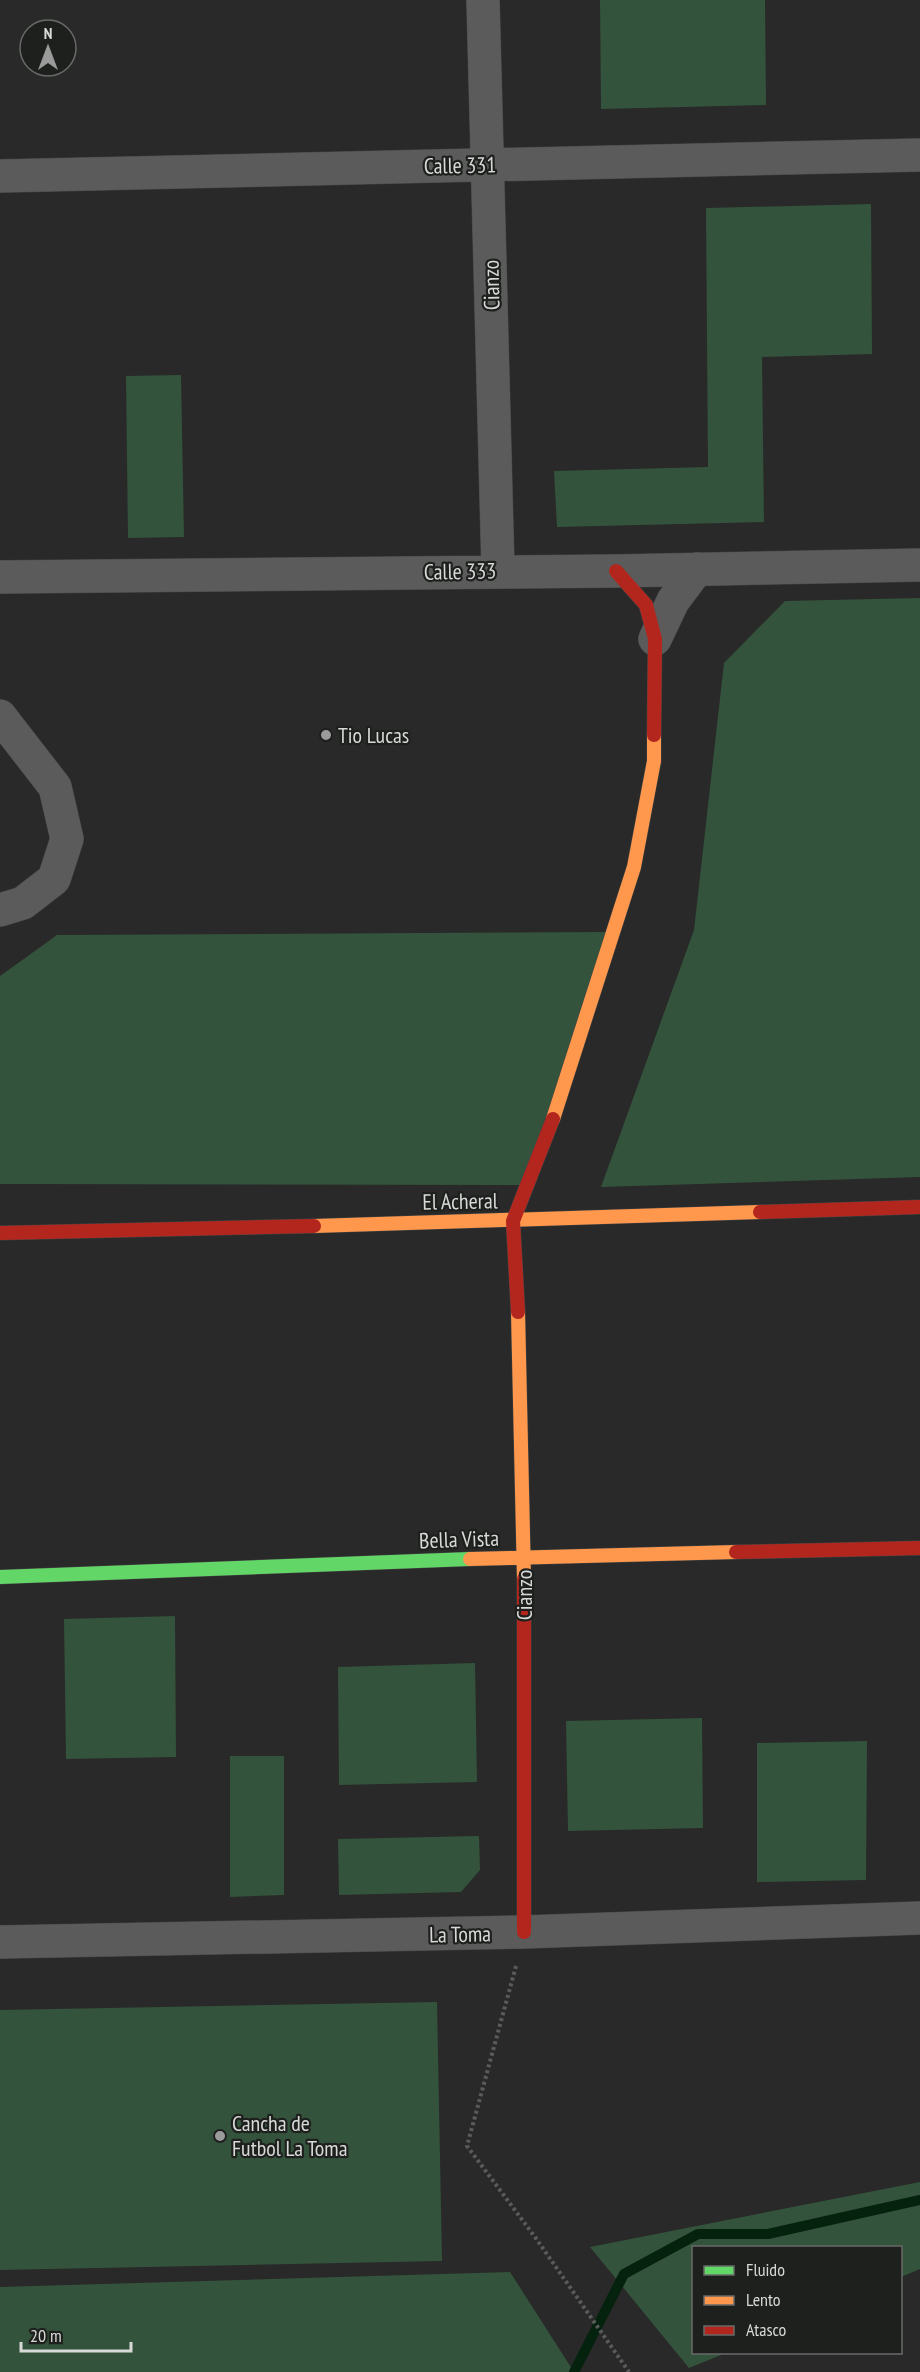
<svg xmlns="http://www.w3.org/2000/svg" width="920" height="2372" font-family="'PT Sans Narrow',sans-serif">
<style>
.green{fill:#34533c}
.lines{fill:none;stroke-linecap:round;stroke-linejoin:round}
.stream{stroke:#04220d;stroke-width:10}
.street-casing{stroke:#444544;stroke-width:34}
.fast-casing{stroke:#444544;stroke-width:15}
.slow-casing{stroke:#444544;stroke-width:15}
.jam-casing{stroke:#444544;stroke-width:15}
.path{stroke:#5b5b5b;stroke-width:4;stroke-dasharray:3 3;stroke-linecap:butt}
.street{stroke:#5b5b5b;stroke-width:33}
.fast{stroke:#63d668;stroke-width:14}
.slow{stroke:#ff974d;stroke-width:14}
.jam{stroke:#b3261e;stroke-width:14}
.poi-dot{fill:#9a9b9a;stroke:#1e201e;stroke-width:2}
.labels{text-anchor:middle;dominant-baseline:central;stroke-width:4.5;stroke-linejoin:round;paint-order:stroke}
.street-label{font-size:22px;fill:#d7d9d7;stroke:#1e201e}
.poi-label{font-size:22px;fill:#d7d9d7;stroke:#1e201e;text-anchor:start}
</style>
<rect width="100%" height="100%" fill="#282928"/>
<path class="green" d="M600,0H765L766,105L601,109Z
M871,204L872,354L762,357L764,522L557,527L554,471L708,467L706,208Z
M181,375L184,537L128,538L126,376Z
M920,598V1177L601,1187L694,930L724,663L785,601Z
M612,932L523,1185L0,1184V976L57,935Z
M175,1616L176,1757L66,1759L64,1619Z
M475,1663L477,1782L339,1785L338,1667Z
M702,1718L703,1828L568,1831L566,1721Z
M867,1741L866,1880L757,1882V1743Z
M230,1756H284V1895L230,1897Z
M479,1836L480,1870L461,1892L339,1895L338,1839Z
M437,2002L442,2261L0,2270V2010Z
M920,2182V2269L901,2277L900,2248H694V2352L726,2353L689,2368L590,2247Z
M510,2272L574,2372H0V2287Z"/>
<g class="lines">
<path class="stream" d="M574,2372L624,2274L698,2234H768L920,2200"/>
<defs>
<path id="street" d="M483,0L498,570
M0,176L920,155
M0,577L616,571L920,565
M655,639L673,601L697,569
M0,716L55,787L67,839L54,879L23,903L0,910
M0,1942L524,1932L920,1918"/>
<path id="fast" d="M0,1577L470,1559"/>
<path id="slow" d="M553,1119L634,867L654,761V735
M314,1226L760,1212
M518,1312L524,1579
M470,1559L736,1552"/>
<path id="jam" d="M616,571L646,605L655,639L654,735
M760,1212L920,1207
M0,1233L314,1226
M518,1312L513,1221L553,1119
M736,1552L920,1548
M524,1579V1932"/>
</defs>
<use href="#street" class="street-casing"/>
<use href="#fast" class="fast-casing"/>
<use href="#slow" class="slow-casing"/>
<use href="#jam" class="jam-casing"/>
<path class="path" d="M516,1966L467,2146L535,2237L629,2372"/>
<use href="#street" class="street"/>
<use href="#fast" class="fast"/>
<use href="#slow" class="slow"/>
<use href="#jam" class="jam"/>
</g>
<g class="poi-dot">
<circle cx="326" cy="735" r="6"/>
<circle cx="220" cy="2136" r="6"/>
</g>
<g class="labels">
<g class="street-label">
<text transform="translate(460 165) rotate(-1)">Calle 331</text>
<text transform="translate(491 285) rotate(-91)">Cianzo</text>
<text transform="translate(460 571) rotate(-1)">Calle 333</text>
<text transform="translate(460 1201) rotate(-1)">El Acheral</text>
<text transform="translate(459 1539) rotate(-2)">Bella Vista</text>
<text transform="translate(524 1595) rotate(-90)">Cianzo</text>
<text transform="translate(460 1934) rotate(-1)">La Toma</text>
</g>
<g class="poi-label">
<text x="338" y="735">Tio Lucas</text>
<text x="232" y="2123">Cancha de<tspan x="232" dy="25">Futbol La Toma</tspan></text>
</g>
</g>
<rect x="692" y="2246" width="210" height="108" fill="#1e201e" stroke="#686a68" stroke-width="1.5"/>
<rect x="704" y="2266" width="30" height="9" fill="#63d668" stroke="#686a68" stroke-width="1.5"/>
<text x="746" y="2276" font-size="18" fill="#d7d9d7">Fluido</text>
<rect x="704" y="2296" width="30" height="9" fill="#ff974d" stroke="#686a68" stroke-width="1.5"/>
<text x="746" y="2306" font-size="18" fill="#d7d9d7">Lento</text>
<rect x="704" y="2326" width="30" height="9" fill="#b3261e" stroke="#686a68" stroke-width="1.5"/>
<text x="746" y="2336" font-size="18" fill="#d7d9d7">Atasco</text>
<g transform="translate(48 48)"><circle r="28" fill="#1e201e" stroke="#686a68" stroke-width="1.5"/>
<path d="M0-4.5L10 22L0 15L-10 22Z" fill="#9a9b9a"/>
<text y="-9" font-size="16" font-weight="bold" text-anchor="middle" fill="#d7d9d7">N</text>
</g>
<path d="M21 2342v9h110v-9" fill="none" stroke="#d7d9d7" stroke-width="3"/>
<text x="30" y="2342" font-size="18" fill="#d7d9d7" stroke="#1e201e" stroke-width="4.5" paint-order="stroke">20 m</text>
</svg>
